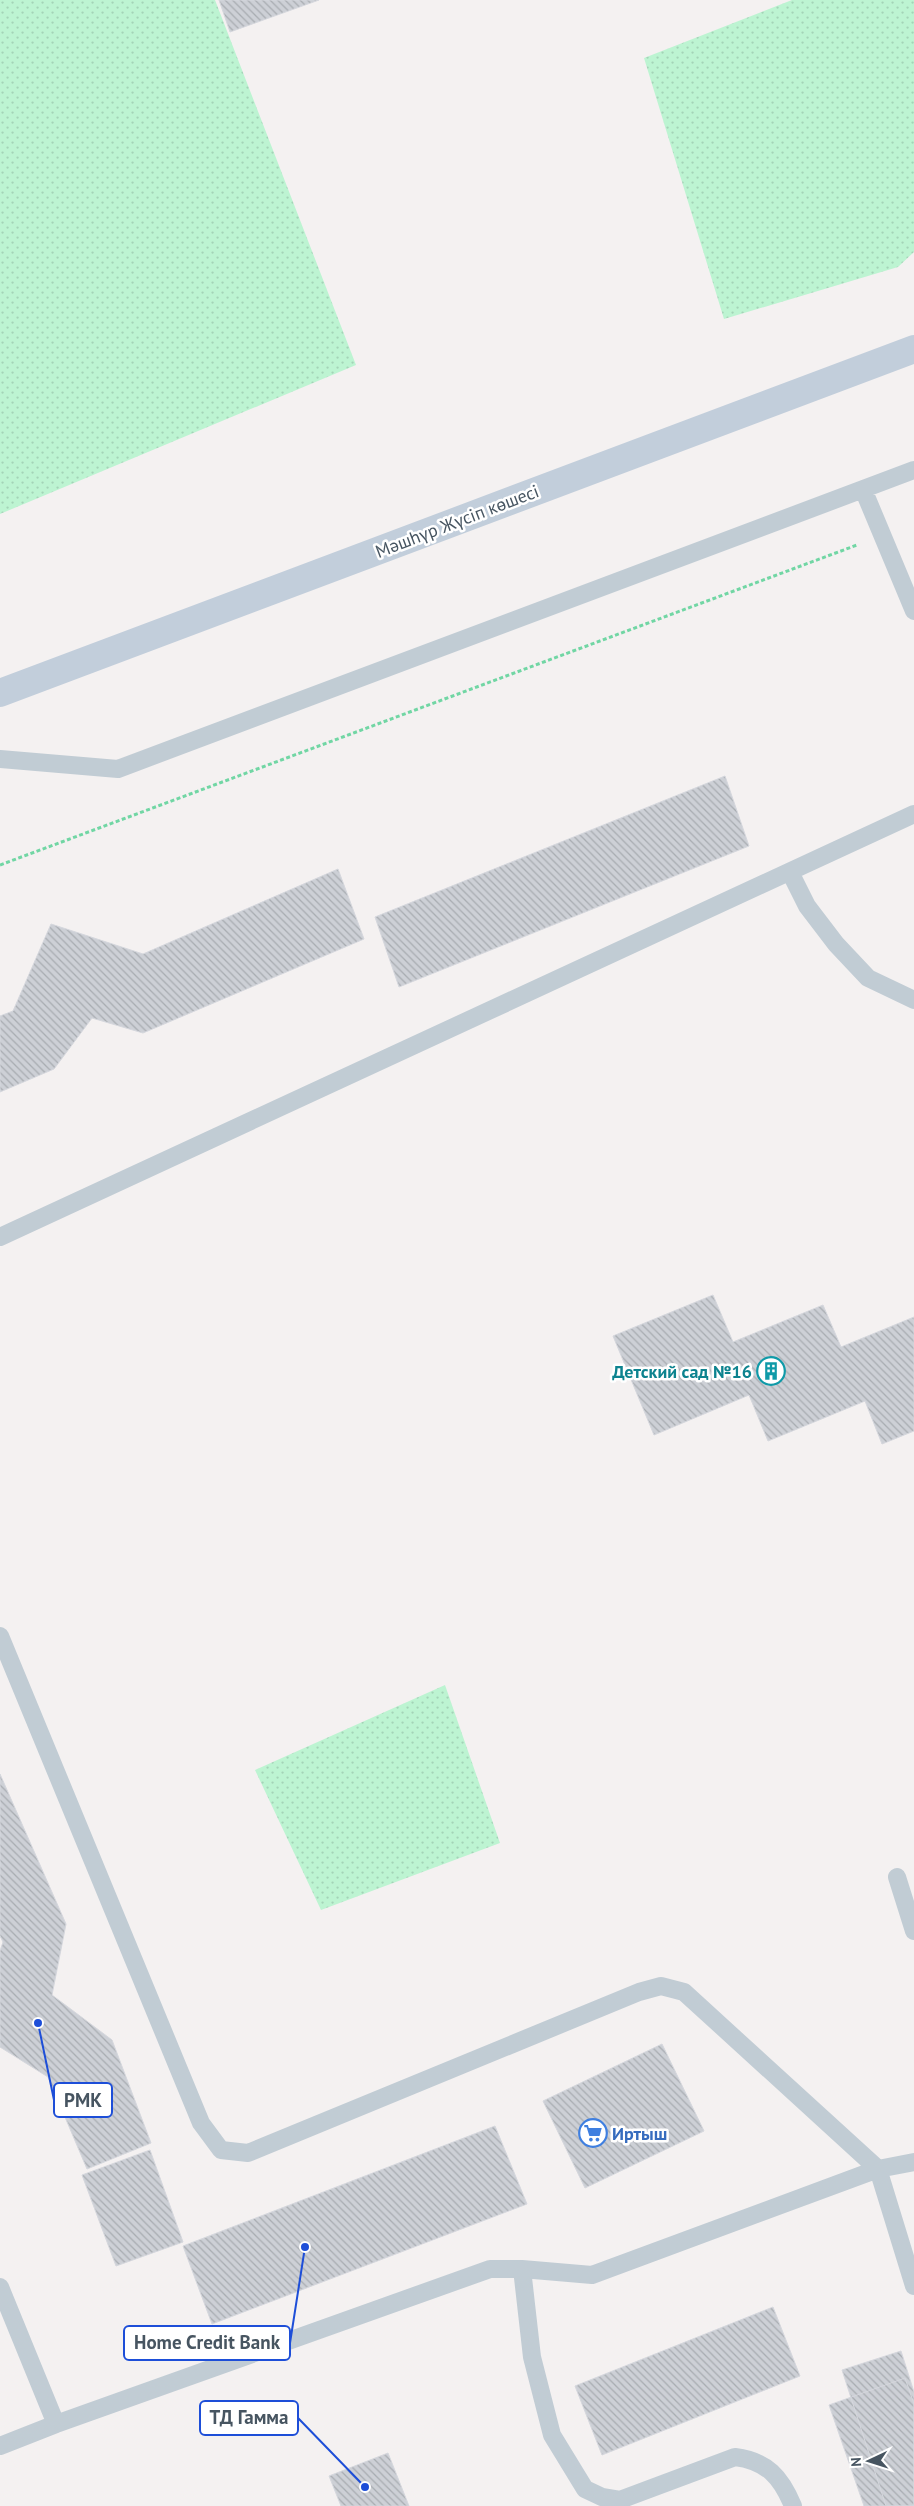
<svg xmlns="http://www.w3.org/2000/svg" width="914" height="2506" font-family="'PT Sans',sans-serif">
<style>
.park{fill:url(#park-dots)}
.building{fill:url(#building-back-hatch);stroke:#d5d7dd}
.lines{fill:none;stroke-linecap:round;stroke-linejoin:round}
.path{stroke:#71d6a4;stroke-width:3;stroke-dasharray:4 2.5;stroke-linecap:butt}
.lane{stroke:#c1ccd4;stroke-width:18}
.secondary{stroke:#c2cedb;stroke-width:28}
.labels{text-anchor:middle;dominant-baseline:central;stroke-width:5;stroke-linejoin:round;paint-order:stroke}
.street-label{font-size:18px;fill:#475561;stroke:#fff}
.culture-label{font-size:18px;font-weight:bold;fill:#0d838f;stroke:#fff;text-anchor:end}
.shop-label{font-size:18px;font-weight:bold;fill:#366cbe;stroke:#fff;text-anchor:start}
.leader{fill:none;stroke:#1d4ed8;stroke-width:2}
.callout-dot{fill:#1d4ed8;stroke:#fff;stroke-width:2}
.callout{fill:#fff;stroke:#1d4ed8;stroke-width:2}
.callout-label{font-size:19px;text-anchor:middle;font-weight:bold;fill:#475561}
</style>
<defs>
<pattern id="park-dots" width="8" height="8" patternUnits="userSpaceOnUse" patternTransform="scale(1.25)"><rect width="8" height="8" fill="#bdf4d2"/><path d="M2 2h.1M6 6h.1" fill="none" stroke="#a4d3b7" stroke-width="1.8" stroke-linecap="round"/></pattern>
<pattern id="building-back-hatch" width="6" height="6" patternUnits="userSpaceOnUse" patternTransform="scale(1.25)"><rect width="6" height="6" fill="#cdd0d6"/><path d="M-1 5l2 2M0 0l6 6M5-1l2 2" fill="none" stroke="#a8acb1"/></pattern>
</defs>
<rect width="100%" height="100%" fill="#f4f1f1"/>
<path class="park" d="M0,0H215L356,365L0,514Z
M792,0H914V252L898,267L724,319L644,58Z
M445,1685L500,1843L321,1910L255,1770Z"/>
<path class="building" d="M219,0H319L230,32Z
M725,776L749,846L399,987L375,917Z
M338,869L364,939L143,1033L92,1018L54,1069L0,1092V1016L13,1011L51,924L143,954Z
M713,1295L733,1342L823,1305L841,1347L914,1317V1431L882,1444L865,1401L768,1441L749,1395L654,1435L613,1336Z
M0,1774L66,1924L52,1995L112,2040L151,2143L87,2169L48,2077L0,2047V1951L3,1942L0,1936Z
M662,2044L704,2131L585,2188L543,2101Z
M495,2126L527,2204L212,2324L183,2246Z
M150,2150L183,2242L116,2266L82,2175Z
M773,2307L800,2376L602,2455L575,2386Z
M901,2351L914,2392V2506H886L842,2370Z
M905,2378L914,2404V2506H864L829,2405Z
M388,2453L409,2506H341L329,2476Z"/>
<g class="lines">
<path class="path" d="M0,865L857,545"/>
<path class="lane" d="M863,489L914,611
M0,759L118,769L914,470
M790,872L807,906L836,944L868,978L914,1000
M0,1237L914,814
M0,1636L201,2123L221,2150L248,2153L639,1992L661,1986L684,1992L878,2169L914,2162
M897,1877L914,1931
M522,2269L532,2357L552,2435L585,2489L602,2497L620,2500L735,2457C767,2461 781,2477 793,2506
M0,2287L56,2424
M0,2446L56,2424L490,2269H522L592,2275L878,2169L914,2286"/>
<path class="secondary" d="M0,693L914,349"/>
</g>
<defs>
<symbol id="building-ring" viewBox="-11 -11 22 22"><circle r="9.5" fill="#fff" stroke="#0f9aa8" stroke-width="1.5"/><path d="M-4-6H4V6H1V3H-1V6H-4ZM-2.5-4.3h1.7v1.8h-1.7ZM.8-4.3h1.7v1.8H.8ZM-2.5-1h1.7V.8h-1.7ZM.8-1h1.7V.8H.8Z" fill="#0f9aa8"/></symbol>
<symbol id="supermarket-ring" viewBox="-11 -11 22 22"><circle r="9.5" fill="#fff" stroke="#3f7fe0" stroke-width="1.5"/><path d="M-6-5.5h2.5l.6 2H6L4.5 2H-2.5L-4.4-4H-6ZM-1.5 3.2a1.3 1.3 0 1 0 .1 0ZM3 3.2a1.3 1.3 0 1 0 .1 0Z" fill="#3f7fe0"/></symbol>
</defs>
<g fill-rule="evenodd">
<use href="#building-ring" x="755" y="1355" width="32" height="32"/>
<use href="#supermarket-ring" x="577" y="2117" width="32" height="32"/>
</g>
<g class="labels">
<g class="street-label">
<text transform="translate(457 521) rotate(-21)">Мәшһүр Жүсіп көшесі</text>
</g>
<g class="culture-label">
<text x="752" y="1371">Детский сад №16</text>
</g>
<g class="shop-label">
<text x="612" y="2133">Иртыш</text>
</g>
</g>
<path class="leader" d="M38 2023L54 2100M305 2247L290 2343M365 2487L298 2418"/>
<g class="callout-dot">
<circle cx="38" cy="2023" r="5"/>
<circle cx="305" cy="2247" r="5"/>
<circle cx="365" cy="2487" r="5"/>
</g>
<g class="callout">
<rect x="54" y="2083" width="58" height="34" rx="5"/>
<rect x="124" y="2326" width="166" height="34" rx="5"/>
<rect x="200" y="2401" width="98" height="34" rx="5"/>
</g>
<g class="callout-label">
<text x="83" y="2107">РМК</text>
<text x="207" y="2349">Home Credit Bank</text>
<text x="249" y="2424">ТД Гамма</text>
</g>
<g transform="translate(869 2461) rotate(266)" stroke="#ffffff" stroke-width="4" paint-order="stroke">
<path d="M0-4L9 19L0 12L-9 19Z" fill="#475561"/>
<text y="-8" font-size="14" font-weight="bold" text-anchor="middle" fill="#475561">N</text>
</g>
</svg>
